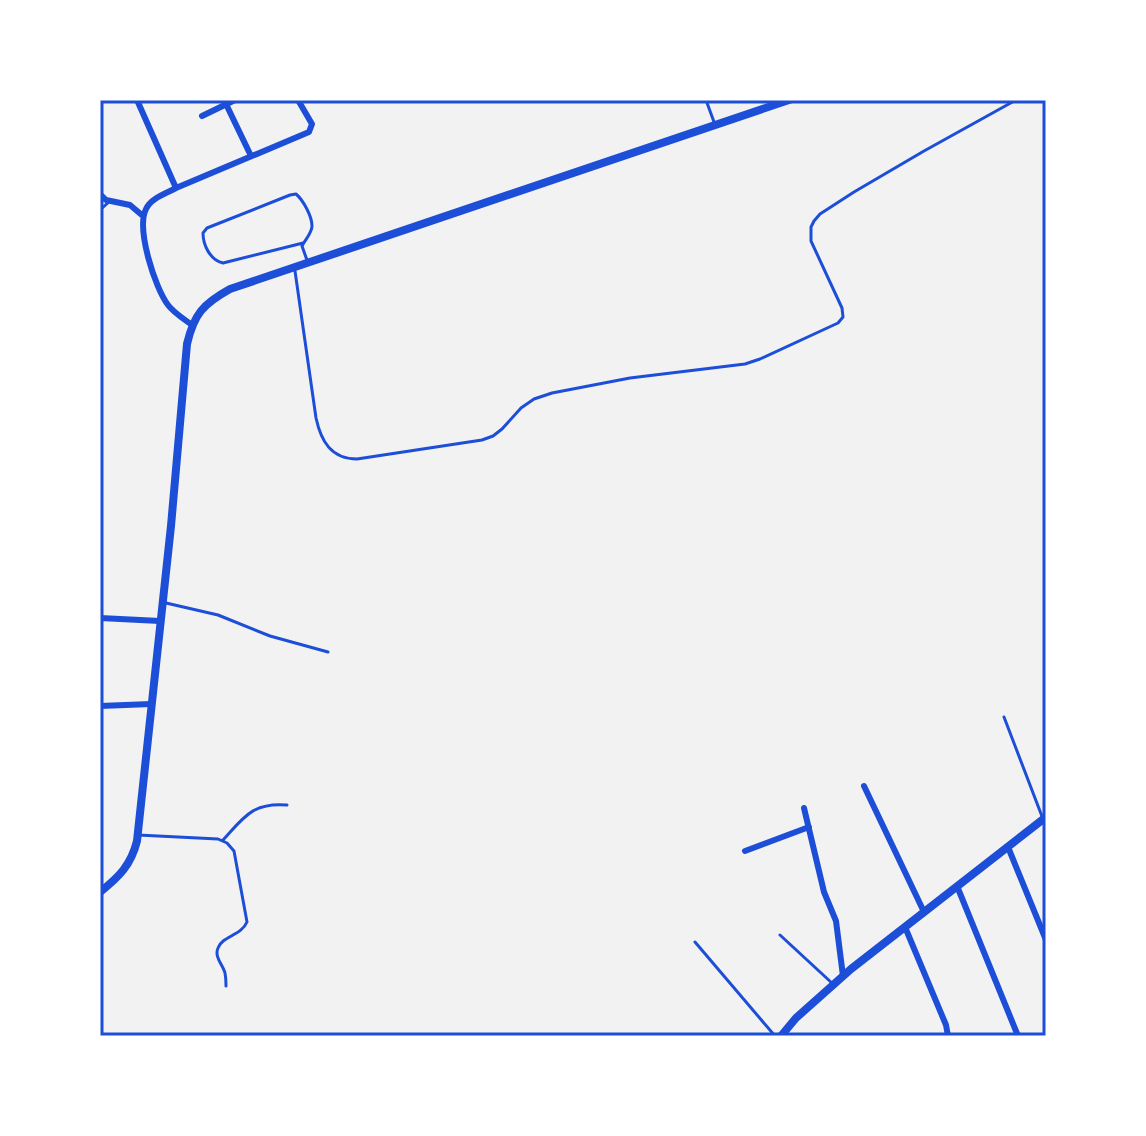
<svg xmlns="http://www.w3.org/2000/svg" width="1146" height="1136" font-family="Raleway,sans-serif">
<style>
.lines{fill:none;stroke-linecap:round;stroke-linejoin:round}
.service{stroke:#1d4ed8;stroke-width:3}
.minor{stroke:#1d4ed8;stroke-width:6}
.tertiary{stroke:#1d4ed8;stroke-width:8}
.neatline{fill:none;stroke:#1d4ed8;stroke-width:3}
</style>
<rect width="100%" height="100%" fill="#f2f2f2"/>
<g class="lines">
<path class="service" d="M706,100L714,122
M100,210L110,201
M303,243L223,263C210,260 203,245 203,233L207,228L290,195L296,194C303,200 312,216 312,226C312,233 305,240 302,246L308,263
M295,271L316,418C321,441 331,459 357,459L482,440L493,436L502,429L521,408L534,399L552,393L630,378L745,364L760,359L838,323L843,317L842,308L811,241V227L814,221L820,214L854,192L924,151L1016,100
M166,603L218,615L270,636L328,652
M1004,717L1043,819
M138,835L218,839L227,843L234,851L247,922C241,936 222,936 218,948C214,957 223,965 225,973C226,978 226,980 226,986
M223,840C244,817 253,802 287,805
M780,935L833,984
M695,942L775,1036"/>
<path class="minor" d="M137,100L176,188
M226,104L251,156
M202,116L235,100
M100,194L106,200L130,205L143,216
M192,325C184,319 174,313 168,305C155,288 136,229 146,209C151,198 165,194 176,188L309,132L312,124L298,100
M100,618L160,621
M100,706L151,704
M864,786L924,912
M804,808L824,892L836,921L843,976
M1008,847L1046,940
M745,851L809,827
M957,886L1018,1036
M905,927L946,1025L948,1036"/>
<path class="tertiary" d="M100,892C119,877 131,865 137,841L171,526L187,344C194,314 203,304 230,289L789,100
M781,1036L796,1018L851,969L1046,817"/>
</g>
<rect width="1146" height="1136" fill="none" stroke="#ffffff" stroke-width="204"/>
<rect x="102" y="102" width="942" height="932" class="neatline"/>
</svg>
